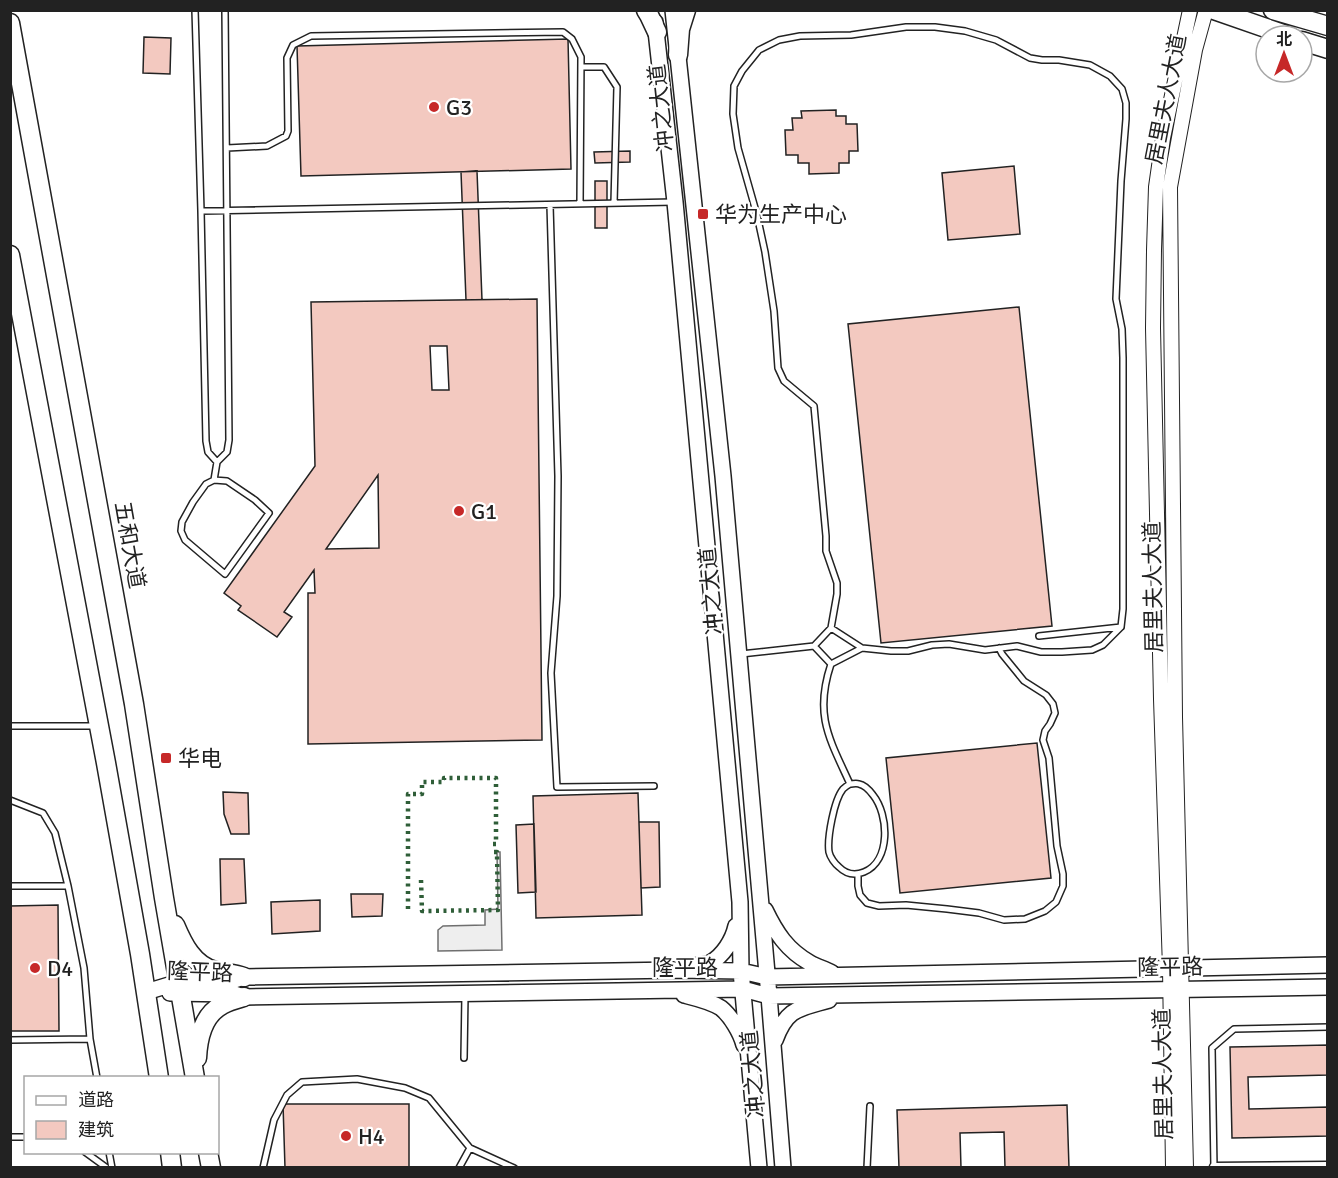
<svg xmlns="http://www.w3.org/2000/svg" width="1338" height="1178" font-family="Signika,'Noto Sans SC',sans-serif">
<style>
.green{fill:#eee;stroke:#6f6f6f;stroke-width:1.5}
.building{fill:#f3c9c0;stroke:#222;stroke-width:1.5;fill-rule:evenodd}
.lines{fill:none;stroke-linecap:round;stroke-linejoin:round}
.service-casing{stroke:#222;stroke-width:8}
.pedestrian-casing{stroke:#222;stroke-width:11}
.tertiary-casing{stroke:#222;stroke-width:16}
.secondary-casing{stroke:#222;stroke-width:18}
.primary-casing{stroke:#222;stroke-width:21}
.service{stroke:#fff;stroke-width:5}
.pedestrian{stroke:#fff;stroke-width:8}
.tertiary{stroke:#fff;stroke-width:14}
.secondary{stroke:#fff;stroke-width:15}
.primary{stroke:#fff;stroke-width:18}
.hedge{stroke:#2f5e38;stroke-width:4.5;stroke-dasharray:3 4.5;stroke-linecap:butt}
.poi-dot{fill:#c62828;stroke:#fff;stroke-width:2}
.labels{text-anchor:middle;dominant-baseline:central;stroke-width:4.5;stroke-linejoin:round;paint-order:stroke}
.street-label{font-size:22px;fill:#222;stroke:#fff}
.poi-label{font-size:22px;fill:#222;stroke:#fff;text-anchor:start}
</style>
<rect width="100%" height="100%" fill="#fff"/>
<path class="green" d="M497,852H500L502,950L438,951V930L443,926L485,925V910L498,909Z"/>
<path class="building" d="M144,37L171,38L170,74L143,73Z
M568,39L571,169L301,176L297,46Z
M836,110V116H846V124H857L858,151H849V163H839V173L809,174V163H798V155H786L785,130H793L792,118H802L801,111Z
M630,151V162L595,163L594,152Z
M1014,166L1020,234L948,240L942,173Z
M477,171L482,300H466L461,172Z
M595,181H607V228H595Z
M537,299L542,740L308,744V593H315L314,570L284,612L292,617L277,637L238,610L241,606L224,593L315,466L311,302ZM430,346H447L449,390H432ZM378,475L379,548L326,549Z
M1019,307L1052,626L881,643L848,324Z
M1037,743L1051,878L900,893L886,758Z
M223,792L248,793L249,834H231L224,814Z
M638,793L642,915L536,918L533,796Z
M639,822H659L660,887L641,888Z
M534,824L536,892L518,893L516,825Z
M220,859H244L246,903L221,905Z
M351,894H383L382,916L352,917Z
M320,900V931L272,934L271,902Z
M58,905L59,1031H10V906Z
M1328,1045V1075L1248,1077L1249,1109L1328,1107V1136L1232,1138L1230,1047Z
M283,1104H409V1168H285Z
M1067,1105L1069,1168H1005L1004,1132L960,1133L961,1168H899L897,1110Z"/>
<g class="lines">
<defs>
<path id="service" d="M195,10L201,211L206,441L208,452L217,462L227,452L229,440L225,10
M581,67H604L617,87L614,203
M227,148L267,146L286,136L288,131L287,58L293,45L311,36L563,32L572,39L581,57L580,204
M550,205L558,476L557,596L551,673L557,787L654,786
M201,211L674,202
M214,480L227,481L255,500L269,513L225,574L185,540L181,531L182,522L193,502L206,484L214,480L217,462
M831,628L862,648L831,664L814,646L831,628L837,594V583L826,551V536L814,406L784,381L778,368L774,311L765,252L757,215L738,148L733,114L734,86L742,71L759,50L779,40L800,36L851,35L906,27H935L965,31L996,40L1030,58L1042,60H1059L1090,65L1110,76L1122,89L1126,103V119L1121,181L1116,299L1122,329L1123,358V609L1121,627L1103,645L1092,650L1062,652H1041L1017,646L985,650L949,644L932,645L908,651H891L862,648
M1039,636L1121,627
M741,654L814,646
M831,664C814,715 829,738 850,784
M10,726H95
M850,784C853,784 856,783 859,784C865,785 870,791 873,795C889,815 891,861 864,872C854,876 846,874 839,867C835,864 830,857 829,852C827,838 834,800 843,789C844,788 848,785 850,784Z
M10,800L43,813L55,833L68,886
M858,875V886L860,895L867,903L879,906L906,905L947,909L979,913L1004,920L1025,919L1045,911L1056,902L1063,886V874L1057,846L1049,758L1043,740L1045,731L1050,724L1055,713L1053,704L1046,695L1024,681L1002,654L999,648
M10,886H68L84,968L90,1039L10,1040
M90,1039L97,1078
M464,1058L465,995
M10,1137H26
M85,1152L107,1168
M109,1152L112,1168
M263,1168L274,1120L287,1095L302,1082L357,1079L405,1088L429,1098L470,1148L514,1168
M459,1168L470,1148
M867,1168L870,1106
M1214,1168L1212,1048L1234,1029L1328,1027"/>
<path id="pedestrian" d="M1214,1167L1328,1166"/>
<path id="tertiary" d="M1173,1168L1170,968L1161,699L1153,328L1154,250L1156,187L1163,138L1190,10
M1186,1168L1175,717L1170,187L1195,50L1206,10"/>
<path id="secondary" d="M673,10L723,476L769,996L783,1168
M655,22L675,202L740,902L741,971L759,1168
M765,910C776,933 787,950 810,963C817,967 825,969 832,973
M694,966C699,965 705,965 710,963C723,956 733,940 736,926
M146,992L179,982L235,980L244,977L676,970L741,971L767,977L1328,965
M170,993L235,994L244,997L743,989L769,996L1328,987
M684,995C696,998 710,1001 721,1008C731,1016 741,1033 744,1045
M775,1040C787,1008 798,1009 829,1000"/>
<path id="primary" d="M646,10L649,15L657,32
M1214,10L1289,36
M1273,10L1328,26
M10,23L134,704L164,898L195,1078
M1302,41L1328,49
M678,55L680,29L686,10
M10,255L106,763L140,954L159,1078
M175,925C183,944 193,965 215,971C226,974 233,973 244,977
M197,1058C198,1038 203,1015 222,1005C229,1001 237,999 244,997
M170,1152L172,1168
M208,1152L211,1168"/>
</defs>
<use href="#service" class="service-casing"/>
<use href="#pedestrian" class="pedestrian-casing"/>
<use href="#tertiary" class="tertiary-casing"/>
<use href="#secondary" class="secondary-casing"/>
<use href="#primary" class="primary-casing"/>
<use href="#service" class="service"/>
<use href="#pedestrian" class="pedestrian"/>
<use href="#tertiary" class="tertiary"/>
<use href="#secondary" class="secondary"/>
<use href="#primary" class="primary"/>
<path class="hedge" d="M421,880L422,911L498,910L497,852H491
M408,909V794H422V782H444V778H496V844H491"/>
</g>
<g class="poi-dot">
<circle cx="434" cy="107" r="6"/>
<rect x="697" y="208" width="12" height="12" rx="3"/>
<circle cx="459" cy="511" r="6"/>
<rect x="160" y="752" width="12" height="12" rx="3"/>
<circle cx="35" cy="968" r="6"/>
<circle cx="346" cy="1136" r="6"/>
</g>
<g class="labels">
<g class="street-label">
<text transform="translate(1166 99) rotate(-79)">居里夫人大道</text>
<text transform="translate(661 108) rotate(-96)">冲之大道</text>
<text transform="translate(130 545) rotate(80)">五和大道</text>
<text transform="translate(1153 587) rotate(-91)">居里夫人大道</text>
<text transform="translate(711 591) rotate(-95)">冲之大道</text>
<text x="685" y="967">隆平路</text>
<text transform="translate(1170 967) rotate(-1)">隆平路</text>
<text transform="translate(200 972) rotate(2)">隆平路</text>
<text transform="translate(753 1074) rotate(-95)">冲之大道</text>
<text transform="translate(1163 1074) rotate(-91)">居里夫人大道</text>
</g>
<g class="poi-label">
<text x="446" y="107">G3</text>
<text x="715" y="214">华为生产中心</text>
<text x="471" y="511">G1</text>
<text x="178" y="758">华电</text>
<text x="47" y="968">D4</text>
<text x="358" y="1136">H4</text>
</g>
</g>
<rect width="1338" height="1178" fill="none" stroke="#222222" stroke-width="24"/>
<rect x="24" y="1076" width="195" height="78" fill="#ffffff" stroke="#a7a7a7" stroke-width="1.5"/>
<rect x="36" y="1096" width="30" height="9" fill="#ffffff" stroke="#a7a7a7" stroke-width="1.5"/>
<text x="78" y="1106" font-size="18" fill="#222222">道路</text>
<rect x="36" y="1121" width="30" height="18" fill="#f3c9c0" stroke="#a7a7a7" stroke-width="1.5"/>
<text x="78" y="1136" font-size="18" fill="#222222">建筑</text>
<g transform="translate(1284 54)"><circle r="28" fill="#ffffff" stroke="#a7a7a7" stroke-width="1.5"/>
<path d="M0-4.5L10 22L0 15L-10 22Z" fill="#c62828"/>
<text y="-9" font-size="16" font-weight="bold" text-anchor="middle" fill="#222222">北</text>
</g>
</svg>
